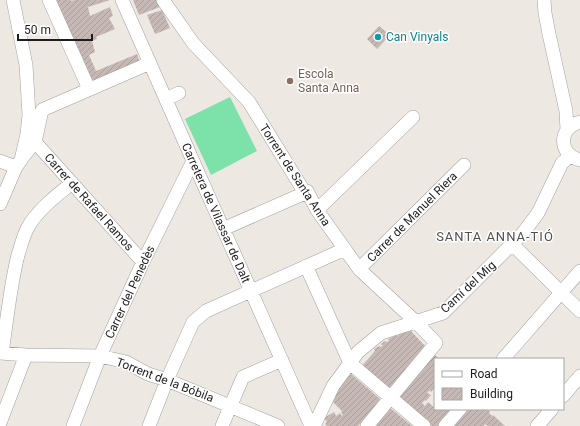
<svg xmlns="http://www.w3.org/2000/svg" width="580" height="426" font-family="Roboto,sans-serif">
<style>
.pitch{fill:#7de1aa}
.building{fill:url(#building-hatch)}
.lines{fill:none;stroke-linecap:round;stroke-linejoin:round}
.minor-casing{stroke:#a1a1a1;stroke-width:14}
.minor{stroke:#fff;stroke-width:13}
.culture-dot{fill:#0f9aa8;stroke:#fff;stroke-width:1.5}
.education-dot{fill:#8d6e63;stroke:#fff;stroke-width:1.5}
.labels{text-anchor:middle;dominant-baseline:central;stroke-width:3;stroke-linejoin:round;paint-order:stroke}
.culture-label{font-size:12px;fill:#0d838f;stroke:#fff;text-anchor:start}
.education-label{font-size:12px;fill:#785e54;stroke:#fff;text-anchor:start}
.street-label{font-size:12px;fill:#1d1d1d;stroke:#fff}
.neighbourhood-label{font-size:13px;letter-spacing:1px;fill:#505050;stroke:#fff}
</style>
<defs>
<pattern id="building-hatch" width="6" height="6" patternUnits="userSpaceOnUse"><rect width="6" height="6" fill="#c6b9b5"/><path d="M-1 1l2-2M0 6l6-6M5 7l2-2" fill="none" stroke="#aa9f9b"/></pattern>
</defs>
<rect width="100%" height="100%" fill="#eee8e2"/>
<path class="pitch" d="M230,97L257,151L211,175L185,119Z"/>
<path class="building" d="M55,0H71V1L75,0H110L88,7L90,16L110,7L113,16L109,18L115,29L96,37L97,39L92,41L95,52L89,55L96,71L137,54L140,63L91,84Z
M133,0H156L160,7L139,15Z
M162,10L170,28L155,34L147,15Z
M379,26L390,35L377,49L367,39Z
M409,329L425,346L388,390L361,367L375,351L374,349L379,346L380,347L383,346L381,344L385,341L386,342L389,341L388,339L397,335V336L403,332L404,333Z
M434,354L439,359H435V387L431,392L430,390L427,393L431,395L426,401L425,400L422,403L425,406L428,402L435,408V409H454L439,426H432L397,397Z
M351,374L380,399L367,416L368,417L363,423L362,422L358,426H327L325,424L327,422L324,418L334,412L336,416L340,413L342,416L343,415L341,412L342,411L333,402L335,397H334L336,393H337L339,390H338L340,386H341Z
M389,407L412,426H373Z
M469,409H487L490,412L489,413L492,416L493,415L505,426H488L485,424L484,426H454Z"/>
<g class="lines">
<defs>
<path id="minor" d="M49,0L89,89
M122,0L193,161L311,426
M163,0L193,43L249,102L305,193L307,191L317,210L359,269L416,322L436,343L367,426
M544,0L545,13L549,34L566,111L567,130
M166,99L179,93
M580,122C558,127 558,155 580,160
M35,142L143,262
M23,157L35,142L42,110L150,63
M0,161L16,167
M0,204L16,167L21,160L27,134L29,115L26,65L13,0
M317,210L413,117
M223,229L305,193
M512,244L580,311
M306,266L350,363L424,426
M359,269L464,165
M0,353L26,355L100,356L126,362L148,374L167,380L278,426
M2,353C7,320 10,287 18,255C21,246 23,237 27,229C36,211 57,195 72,183
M503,359L580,271
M563,396L580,376
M0,423L26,355
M73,426L100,356L143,262L193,161
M149,426L167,380L193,322L206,311L345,249
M222,426L243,377L282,360
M314,426L333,386L358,352L381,333L443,313L523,233L538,213L562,163L570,156
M445,426L460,409
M537,426L552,409"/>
</defs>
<use href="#minor" class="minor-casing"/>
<use href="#minor" class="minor"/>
</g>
<circle class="culture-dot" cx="378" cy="37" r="4"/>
<circle class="education-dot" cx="290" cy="81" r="4"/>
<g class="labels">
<g class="culture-label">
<text x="386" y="37">Can Vinyals</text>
</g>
<g class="education-label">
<text x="298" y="74">Escola<tspan x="298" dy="14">Santa Anna</tspan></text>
</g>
<g class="street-label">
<text transform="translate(295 175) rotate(57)">Torrent de Santa Anna</text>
<text transform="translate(89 202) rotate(48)">Carrer de Rafael Ramos</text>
<text transform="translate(216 213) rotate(66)">Carretera de Vilassar de Dalt</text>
<text transform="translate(412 217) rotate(-45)">Carrer de Manuel Riera</text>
<text transform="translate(468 287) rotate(-43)">Camí del Mig</text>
<text transform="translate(130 292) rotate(-65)">Carrer del Penedès</text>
<text transform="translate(165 380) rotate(21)">Torrent de la Bóbila</text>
</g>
<g class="neighbourhood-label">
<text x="495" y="236">SANTA ANNA-TIÓ</text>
</g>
</g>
<rect x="434" y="358" width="130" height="52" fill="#ffffff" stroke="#a5a5a5"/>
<rect x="442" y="371" width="20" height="6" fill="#ffffff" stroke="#a5a5a5"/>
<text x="470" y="378" font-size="12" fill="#1d1d1d">Road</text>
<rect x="442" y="388" width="20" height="12" fill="url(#building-hatch)" stroke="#a5a5a5"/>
<text x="470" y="398" font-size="12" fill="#1d1d1d">Building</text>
<path d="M18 34v6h74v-6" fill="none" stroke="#1d1d1d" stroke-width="2"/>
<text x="24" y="34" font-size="12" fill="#1d1d1d" stroke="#ffffff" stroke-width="3" paint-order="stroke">50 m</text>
</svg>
